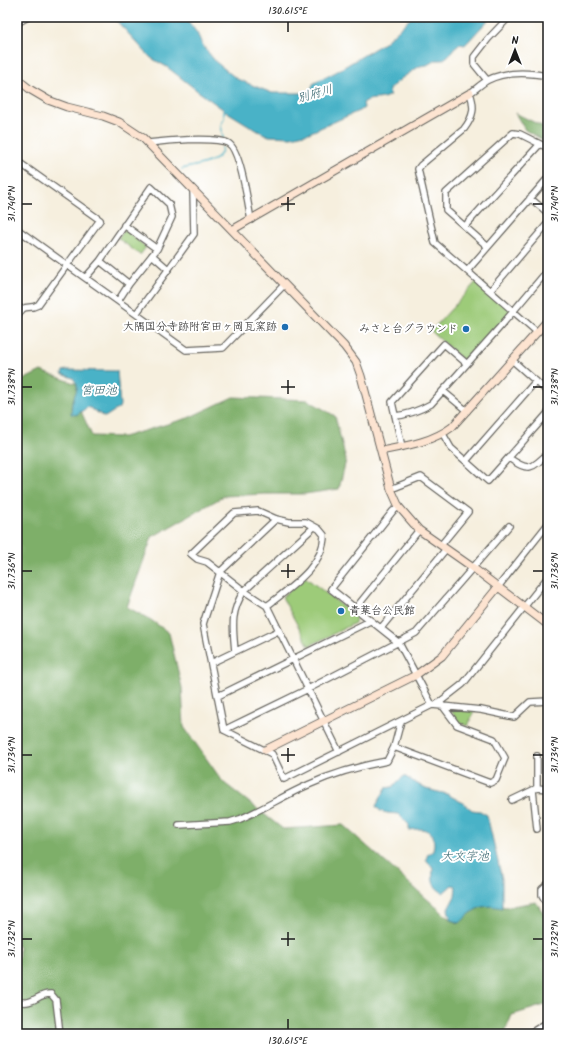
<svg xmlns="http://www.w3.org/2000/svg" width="565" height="1051" font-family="Kalam,'Klee One',sans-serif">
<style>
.green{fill:#9dcb79;stroke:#5c744a}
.forest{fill:#7eaf69;stroke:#4d6642}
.water{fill:#49b2c7;stroke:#326772}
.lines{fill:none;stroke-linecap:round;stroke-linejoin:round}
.stream{stroke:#49b2c7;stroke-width:1.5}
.street-casing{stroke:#686660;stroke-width:8}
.secondary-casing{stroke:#686660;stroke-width:9}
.street{stroke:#fff;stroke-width:5.5}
.secondary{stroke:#fde4d1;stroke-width:7}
.ticks{fill:none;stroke:#1c1c1c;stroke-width:1.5}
.poi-dot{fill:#1f6fb2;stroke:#fff;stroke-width:1.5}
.labels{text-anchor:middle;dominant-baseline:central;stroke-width:4;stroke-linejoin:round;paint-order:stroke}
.poi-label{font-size:11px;fill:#1c1c1c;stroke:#fff;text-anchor:end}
.water-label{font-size:12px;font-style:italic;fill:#306069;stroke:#fff}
.neatline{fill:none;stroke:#1c1c1c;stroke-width:1.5}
.ticks-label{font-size:10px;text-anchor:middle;fill:#1c1c1c}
</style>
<rect width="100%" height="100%" fill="#fff"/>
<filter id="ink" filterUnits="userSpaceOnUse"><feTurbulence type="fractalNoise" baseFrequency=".025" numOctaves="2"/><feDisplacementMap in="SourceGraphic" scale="8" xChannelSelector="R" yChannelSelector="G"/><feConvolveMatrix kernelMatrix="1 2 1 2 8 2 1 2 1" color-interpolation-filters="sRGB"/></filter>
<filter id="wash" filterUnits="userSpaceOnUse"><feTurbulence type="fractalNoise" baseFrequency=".012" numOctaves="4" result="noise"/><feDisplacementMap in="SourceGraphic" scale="16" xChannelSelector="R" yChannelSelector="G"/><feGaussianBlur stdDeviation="0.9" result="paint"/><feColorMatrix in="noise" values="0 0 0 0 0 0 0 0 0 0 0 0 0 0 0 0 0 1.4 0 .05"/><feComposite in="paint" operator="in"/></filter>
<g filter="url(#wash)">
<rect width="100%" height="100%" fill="#f6efde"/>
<path class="green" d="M125,230L146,247L140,255L118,238Z
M478,280L513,312L466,363L431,331Z
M305,577L356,616L355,623L309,646L282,597Z
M450,709L474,711L468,726L459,723Z"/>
<path class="forest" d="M515,113L548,129V143L525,130Z
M41,371L77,384V389L71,408L76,415L81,411L92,436L123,437L188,418L233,397L308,400L335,416L346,460L339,489L305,494H265L224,496L152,537L127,607L151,620L169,633L182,688L184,727L223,782L283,829L343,825L451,920L459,923L474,910L489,905L506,907L536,902L548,920V1004L512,1015L504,1034H17V958L19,957V947L17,946V383Z"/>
<path class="water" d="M113,17H185L197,33L203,46L216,62L237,79L272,93H306L311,90L313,84L319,80L334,73L384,43L412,17H491L465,45L459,44L454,48L448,56L442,60H436L427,65L420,66L402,78L389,89L390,95C379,102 372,96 363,103L364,108L361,110L309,133L291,137L269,136L258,131L224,110L199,92L167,67L151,58Z
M67,370L117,371L120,405L119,408L105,417L88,407L76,415L71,414L72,403L77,389V384L73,378L62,374L63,371Z
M404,776L426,789L447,794L465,804L472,810L480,811L487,815L502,879V908C480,903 475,909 460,923L451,920L448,909L455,896L456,886L452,885L443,893C432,886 432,882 433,869L426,859L428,854L433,851L434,844L433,835C424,827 420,829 409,830V825L398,814C390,813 380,814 376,806L386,788L392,787Z"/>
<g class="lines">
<path class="stream" d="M223,138L221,125L224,118V110
M182,169C194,165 222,164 222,148"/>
</g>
</g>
<g filter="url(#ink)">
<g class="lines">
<defs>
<path id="street" d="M17,23L28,17
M487,80L474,64V57L488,39L509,17
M148,143C164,141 214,136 228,143C241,150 248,205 251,220
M17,161L100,220L67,265L17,229
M530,198L548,213
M124,225L157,249
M465,226L540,144
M487,246L446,210V193L513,133L520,134L548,148
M152,255L168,269
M100,261L129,284
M467,271L548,178
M86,277L100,261L151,187L169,204L172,217L157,249L129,284L118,301
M490,291L548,223
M136,314L186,350L223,348L284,285
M17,318C25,301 27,311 38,305L67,265L136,314L194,234L193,190
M537,332L435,243L418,169L421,165L464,129C474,116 475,107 470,93C476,89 482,83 488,80C507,71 528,72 548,76
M512,360L548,392
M443,391L467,411
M395,416C408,415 420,410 431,404L500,327L548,270
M443,434L451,448L488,481L548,413
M402,447L392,402L444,344L466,363
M509,458C529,472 532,469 548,453
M466,461L536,381
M391,489L421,477L468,512L441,545
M399,507L393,511L331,589L399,643L432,705
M276,519L220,572L203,624L224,730L272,754L284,779L432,705L481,710L514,717L530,702L548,701
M498,587L548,524
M267,606C289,588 324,567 324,535L319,529L306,522H289L276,519L258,511L234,513L191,554L197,559L207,562L244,591L267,606L339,752
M355,609L419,530
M381,628L446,549
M235,651C233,628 230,612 244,591L314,527
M211,663L278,631
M218,696L370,621
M436,705L463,684L548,577
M401,721L394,747L490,783L496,780L505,758L494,739L457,725L442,705
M224,730L308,689L416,633L509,526
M537,788V756
M533,790L537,829
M512,800L537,788L548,789
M179,825L230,822L240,819C263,809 285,795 308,785C334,773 360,766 387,761L394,747
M548,884L542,889V895L548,905
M17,1001C35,1006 37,993 51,994L56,1000L60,1034
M529,1034L548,1022"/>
<path id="secondary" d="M17,79L31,90L48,100L67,107L103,116L119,122L143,138L344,346L356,362L361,376L391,489L399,507L419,530L472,567L548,625
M232,230L470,93
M381,451C406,446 432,442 452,427L548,320
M265,750L416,675L442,656L498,587"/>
</defs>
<use href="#street" class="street-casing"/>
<use href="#secondary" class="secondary-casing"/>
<use href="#street" class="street"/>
<use href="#secondary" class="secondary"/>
</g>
</g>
<path class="ticks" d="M288,22V32M288,197V211M22,204H32M281,204H295M533,204H543M288,380V394M22,387H32M281,387H295M533,387H543M288,564V578M22,571H32M281,571H295M533,571H543M288,748V762M22,755H32M281,755H295M533,755H543M288,932V946M22,939H32M281,939H295M533,939H543M288,1019V1029"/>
<g class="poi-dot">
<circle cx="285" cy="327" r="4"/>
<circle cx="466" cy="329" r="4"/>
<circle cx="341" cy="611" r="4"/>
</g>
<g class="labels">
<g class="poi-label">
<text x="277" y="327">大隅国分寺跡附宮田ヶ岡瓦窯跡</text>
<text x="458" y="329">みさと台グラウンド</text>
<text x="349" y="611" text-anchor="start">青葉台公民館</text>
</g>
<g class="water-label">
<text transform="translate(315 94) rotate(-16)">別府川</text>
<text x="99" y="390">宮田池</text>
<text x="465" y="856">大文字池</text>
</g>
</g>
<rect width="565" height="1051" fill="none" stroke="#fff" stroke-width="44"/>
<g transform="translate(515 50)" stroke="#ffffff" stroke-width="3" paint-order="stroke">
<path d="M0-3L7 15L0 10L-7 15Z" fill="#1c1c1c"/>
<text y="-6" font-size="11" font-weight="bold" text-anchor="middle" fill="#1c1c1c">N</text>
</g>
<rect x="22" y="22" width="521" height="1007" class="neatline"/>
<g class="ticks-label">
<text x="288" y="14">130.615°E</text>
<text transform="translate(11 204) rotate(-90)" y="4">31.740°N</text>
<text transform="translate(554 204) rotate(-90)" y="4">31.740°N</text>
<text transform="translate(11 387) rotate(-90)" y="4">31.738°N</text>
<text transform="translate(554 387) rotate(-90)" y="4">31.738°N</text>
<text transform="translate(11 571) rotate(-90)" y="4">31.736°N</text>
<text transform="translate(554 571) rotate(-90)" y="4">31.736°N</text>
<text transform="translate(11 755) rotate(-90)" y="4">31.734°N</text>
<text transform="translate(554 755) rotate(-90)" y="4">31.734°N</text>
<text transform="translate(11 939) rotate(-90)" y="4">31.732°N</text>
<text transform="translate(554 939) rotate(-90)" y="4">31.732°N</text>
<text x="288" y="1044">130.615°E</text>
</g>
</svg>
